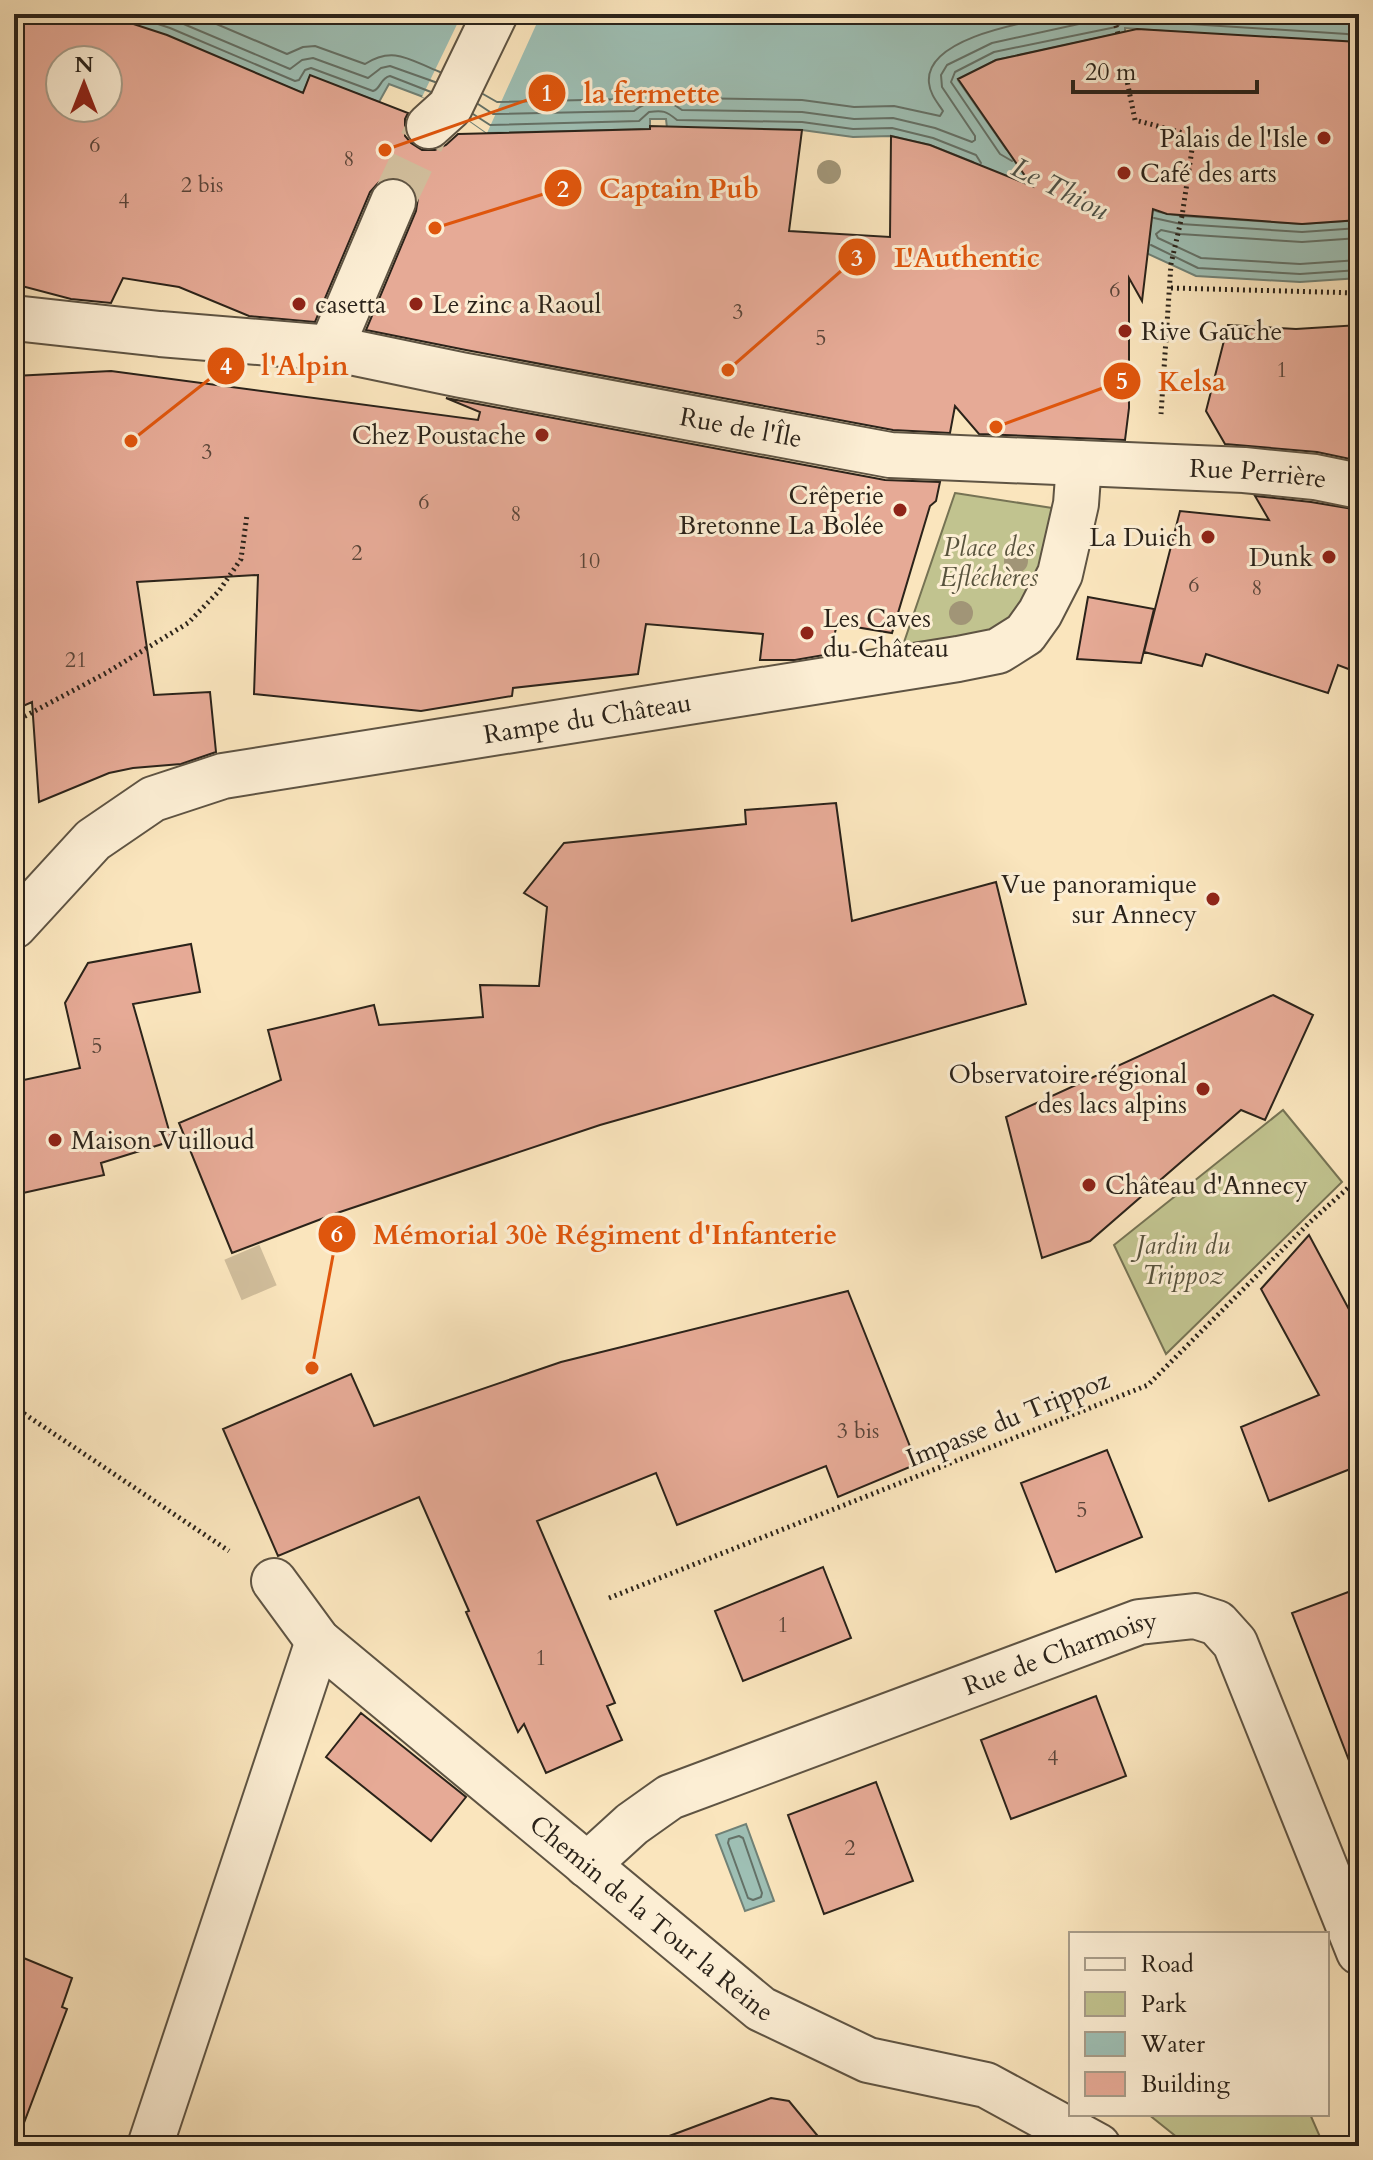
<svg xmlns="http://www.w3.org/2000/svg" width="1373" height="2160" font-family="Cardo,serif">
<style>
.green{fill:#c1c38f;stroke:#767354;stroke-width:2}
.water{fill:#9ebfb4;stroke:#708176;stroke-width:2}
.pier{fill:#fae5bd}
.lines{fill:none;stroke-linecap:round;stroke-linejoin:round}
.shore{stroke:#647167;stroke-width:2}
.building{fill:#e6aa96;stroke:#2b231a;stroke-width:2;fill-rule:evenodd}
.minor-tunnel{stroke:#d1be9c;stroke-width:44;stroke-dasharray:44 22;stroke-linecap:butt}
.minor-casing{stroke:#5f5443;stroke-width:48}
.path{stroke:#2b231a;stroke-width:5;stroke-dasharray:2 4;stroke-linecap:butt}
.minor{stroke:#fceed4;stroke-width:44}
.tree{fill:#a19577}
.poi-dot{fill:#8f2418;stroke:#fceed4;stroke-width:3}
.labels{text-anchor:middle;dominant-baseline:central;stroke-width:6;stroke-linejoin:round;paint-order:stroke}
.number-label{font-size:22px;fill:#5a4539}
.poi-label{font-size:26px;fill:#2b231a;stroke:#fceed4;text-anchor:end}
.street-label{font-size:26px;fill:#2b231a;stroke:#fceed4}
.park-label{font-size:26px;font-style:italic;fill:#58533d;stroke:#fceed4}
.water-label{font-size:28px;font-style:italic;fill:#4e5248;stroke:#fceed4}
.leader{fill:none;stroke:#df560d;stroke-width:3}
.callout-dot{fill:#df560d;stroke:#fceed4;stroke-width:3}
.mark-label{font-size:24px;text-anchor:middle;font-weight:bold;fill:#fff}
.callout-label{font-size:28px;text-anchor:middle;font-weight:bold;fill:#df560d;stroke:#fceed4;stroke-width:6;stroke-linejoin:round;paint-order:stroke}
</style>
<rect width="100%" height="100%" fill="#fae5bd"/>
<filter id="stains"><feTurbulence type="fractalNoise" baseFrequency=".0025" numOctaves="4"/><feColorMatrix values="0 0 0 0 .2 0 0 0 0 .09 0 0 0 0 .02 0 0 0 .5 -.17"/></filter>
<radialGradient id="worn" r=".72"><stop offset=".6" stop-color="#630" stop-opacity="0"/><stop offset="1" stop-color="#630" stop-opacity=".3"/></radialGradient>
<path class="green" d="M955,493L1059,509L1036,590L996,637L900,654Z
M1283,1110L1342,1182L1166,1354L1114,1245Z
M1148,2114H1310L1324,2146H1188Z"/>
<path class="water" d="M103,14H1359V45L1125,28V32L996,60L958,80L1006,149L1076,183L1159,212L1182,216L1302,224L1359,220V278L1300,282L1196,276L973,173V162L930,145L891,136L853,137L802,130L667,128L666,119H650V129L487,133L450,107L389,84L379,102L310,76L303,93Z
M746,1824L774,1901L745,1911L716,1835Z"/>
<path class="pier" d="M462,14H541L487,133L450,107L422,97Z"/>
<g class="lines">
<path class="shore" d="M128,14L170,28L295,81L299,80L305,70L311,68L373,91C381,89 380,78 390,76L431,92
M160,14L290,69L302,60L313,58L368,78L381,68L390,66L435,82
M193,14L287,54L303,47L315,46L365,64C394,45 411,61 440,72
M1171,14L1348,24L1359,26
M483,94L497,102L628,99C647,87 668,86 687,98L802,100L854,107L894,106L940,116L943,111C937,102 930,94 929,83C924,36 1033,21 1067,14
M478,104L493,114L634,111C649,99 667,98 682,110L802,112L854,119L893,118L935,128L972,142L975,140V136L942,87L941,75L947,65L992,43L1111,17L1115,14
M473,114L490,125L639,121L649,112C663,110 666,111 677,120L802,122L853,129L892,128L933,138L976,155L981,163
M1012,161L1000,154L951,82L955,72L994,52L1116,27L1126,20L1347,34L1359,37
M1154,218L1181,224L1302,232L1359,228
M1359,238L1302,242L1180,234L1161,230L1156,234L1158,238L1201,258L1300,264L1359,260
M1151,245L1198,268L1300,274L1359,270
M739,1836L743,1838L762,1893L761,1897L753,1900L748,1898L728,1843L729,1839Z"/>
</g>
<path class="building" d="M14,14H103L167,35L303,93L310,75L408,113L405,119V136L411,143L422,150H435L446,145L458,134L650,129V126L802,130L789,231L890,237L891,136L930,145L1032,186L958,79L996,60L1137,29L1359,42V220L1302,224L1167,214L1153,209L1142,301L1129,278V408L1125,440L979,434L955,406L950,433L893,430L466,350L366,330L416,211L418,198L413,188L402,179L389,177L379,182L370,192L315,322L249,316L179,287L123,278L111,303L71,299L14,284ZM60,60H108V108H60Z
M1228,325L1296,329L1359,325V452L1350,459L1317,452L1225,444L1206,411Z
M111,371L478,420L480,412L446,398L885,480L940,482L936,501L930,506L892,633L837,624L830,654L795,660H760L763,634L646,624L638,674L513,688L512,696L421,711L254,694L258,575L137,582L154,695L210,692L216,752L181,764L133,768L109,773L39,802L32,702L14,710V376Z
M1255,496L1311,502L1359,510V673L1338,665L1328,693L1206,654L1202,666L1144,652L1180,511L1269,520Z
M1088,597L1154,609L1141,663L1077,659Z
M836,803L852,921L996,882L1026,1004L600,1125L337,1213L232,1253L179,1123L281,1080L268,1030L374,1005L379,1025L483,1017L480,985L539,986L547,907L524,893L564,843L746,824L745,810Z
M191,944L200,992L133,1004L172,1141L101,1163L104,1175L14,1195V1082L80,1068L65,1003L88,963Z
M1273,995L1313,1015L1265,1120L1241,1110L1090,1241L1042,1258L1006,1117Z
M1309,1235L1359,1328V1467L1358,1466L1269,1501L1241,1427L1319,1395L1261,1289Z
M848,1291L917,1464L838,1497L826,1466L677,1525L656,1473L537,1521L615,1703L607,1706L622,1740L546,1773L524,1724L518,1732L466,1612L469,1611L419,1497L278,1556L223,1429L351,1374L374,1426L561,1362Z
M1107,1450L1142,1537L1056,1572L1021,1483Z
M823,1567L851,1638L743,1681L715,1611Z
M1359,1588V1776H1355L1292,1613Z
M1096,1696L1126,1776L1011,1819L981,1740Z
M361,1713L466,1797L431,1841L326,1757Z
M876,1782L913,1881L824,1914L788,1815Z
M14,1954L72,1978L62,2007L67,2009L19,2136H14Z
M771,2098L789,2101L826,2146H657L656,2141Z"/>
<g class="lines">
<path class="minor-tunnel" d="M393,202L429,126
M233,1280L268,1265"/>
<defs>
<g id="minor">
<path d="M429,126L450,107L495,14"/>
<path id="s1" d="M14,318L160,334L331,348L461,375L890,455L1244,470L1315,477L1359,486"/>
<path d="M331,348L393,202"/>
<path id="s2" d="M14,926L93,840L153,799L223,776L958,659L998,651L1025,634L1040,613L1060,574L1076,504L1079,463"/>
<path id="s3" d="M274,1581L318,1641L761,2009L868,2060L986,2085L1098,2146"/>
<path id="s4" d="M587,1865L632,1824L670,1797L1139,1622L1195,1616L1217,1623L1235,1643L1359,1952"/>
<path d="M150,2146L318,1641"/>
</g>
</defs>
<use href="#minor" class="minor-casing"/>
<path class="path" d="M1113,14L1118,34
M1125,71L1135,120L1194,136L1182,216L1171,264L1161,414
M1171,288L1359,293
M14,722L106,673L188,623L219,591L241,559L247,515
M14,1407L229,1551
M609,1598L1148,1385L1310,1222L1359,1178"/>
<use href="#minor" class="minor"/>
</g>
<g class="tree">
<circle cx="829" cy="172" r="12"/>
<circle cx="1016" cy="561" r="12"/>
<circle cx="961" cy="613" r="12"/>
</g>
<g class="poi-dot">
<circle cx="1324" cy="138" r="8"/>
<circle cx="1124" cy="173" r="8"/>
<circle cx="299" cy="304" r="8"/>
<circle cx="416" cy="304" r="8"/>
<circle cx="1125" cy="331" r="8"/>
<circle cx="542" cy="435" r="8"/>
<circle cx="900" cy="510" r="8"/>
<circle cx="1208" cy="537" r="8"/>
<circle cx="1329" cy="557" r="8"/>
<circle cx="807" cy="633" r="8"/>
<circle cx="1213" cy="899" r="8"/>
<circle cx="1203" cy="1089" r="8"/>
<circle cx="55" cy="1140" r="8"/>
<circle cx="1089" cy="1185" r="8"/>
</g>
<g class="labels">
<g class="number-label">
<text x="95" y="145">6</text>
<text x="349" y="159">8</text>
<text x="202" y="185">2 bis</text>
<text x="124" y="201">4</text>
<text x="1115" y="290">6</text>
<text x="738" y="312">3</text>
<text x="821" y="338">5</text>
<text x="1282" y="370">1</text>
<text x="207" y="452">3</text>
<text x="424" y="502">6</text>
<text x="516" y="514">8</text>
<text x="357" y="553">2</text>
<text x="589" y="561">10</text>
<text x="1194" y="585">6</text>
<text x="1257" y="588">8</text>
<text x="76" y="660">21</text>
<text x="97" y="1046">5</text>
<text x="858" y="1431">3 bis</text>
<text x="1082" y="1510">5</text>
<text x="783" y="1625">1</text>
<text x="541" y="1658">1</text>
<text x="1053" y="1758">4</text>
<text x="850" y="1848">2</text>
</g>
<g class="poi-label">
<text x="1308" y="138">Palais de l'Isle</text>
<text x="1140" y="173" text-anchor="start">Café des arts</text>
<text x="315" y="304" text-anchor="start">casetta</text>
<text x="432" y="304" text-anchor="start">Le zinc a Raoul</text>
<text x="1141" y="331" text-anchor="start">Rive Gauche</text>
<text x="526" y="435">Chez Poustache</text>
<text x="884" y="495">Crêperie<tspan x="884" dy="30">Bretonne La Bolée</tspan></text>
<text x="1192" y="537">La Duich</text>
<text x="1313" y="557">Dunk</text>
<text x="823" y="618" text-anchor="start">Les Caves<tspan x="823" dy="30">du Château</tspan></text>
<text x="1197" y="884">Vue panoramique<tspan x="1197" dy="30">sur Annecy</tspan></text>
<text x="1187" y="1074">Observatoire régional<tspan x="1187" dy="30">des lacs alpins</tspan></text>
<text x="71" y="1140" text-anchor="start">Maison Vuilloud</text>
<text x="1105" y="1185" text-anchor="start">Château d'Annecy</text>
</g>
<g class="street-label">
<text stroke="none"><textPath href="#s1" startOffset="736">Rue de l'Île</textPath></text>
<text stroke="none"><textPath href="#s1" startOffset="1256">Rue Perrière</textPath></text>
<text stroke="none"><textPath href="#s2" startOffset="632">Rampe du Château</textPath></text>
<text transform="translate(1008 1419) rotate(-22)">Impasse du Trippoz</text>
<text stroke="none"><textPath href="#s4" startOffset="524">Rue de Charmoisy</textPath></text>
<text stroke="none"><textPath href="#s3" startOffset="508">Chemin de la Tour la Reine</textPath></text>
</g>
<g class="park-label">
<text x="989" y="547">Place des<tspan x="989" dy="30">Efléchères</tspan></text>
<text x="1183" y="1245">Jardin du<tspan x="1183" dy="30">Trippoz</tspan></text>
</g>
<g class="water-label">
<text transform="translate(1060 189) rotate(27)">Le Thiou</text>
</g>
</g>
<path class="leader" d="M385 150L547 93M435 228L563 188M728 370L857 257M131 441L226 366M996 427L1122 381M312 1368L337 1234"/>
<g class="callout-dot">
<circle cx="385" cy="150" r="8"/>
<circle cx="435" cy="228" r="8"/>
<circle cx="728" cy="370" r="8"/>
<circle cx="131" cy="441" r="8"/>
<circle cx="996" cy="427" r="8"/>
<circle cx="312" cy="1368" r="8"/>
<circle cx="547" cy="93" r="20"/>
<circle cx="563" cy="188" r="20"/>
<circle cx="857" cy="257" r="20"/>
<circle cx="226" cy="366" r="20"/>
<circle cx="1122" cy="381" r="20"/>
<circle cx="337" cy="1234" r="20"/>
</g>
<g class="mark-label">
<text x="547" y="101">1</text>
<text x="563" y="197">2</text>
<text x="857" y="266">3</text>
<text x="226" y="374">4</text>
<text x="1122" y="389">5</text>
<text x="337" y="1242">6</text>
</g>
<g class="callout-label">
<text x="652" y="103">la fermette</text>
<text x="679" y="198">Captain Pub</text>
<text x="967" y="267">L'Authentic</text>
<text x="305" y="375">l'Alpin</text>
<text x="1192" y="391">Kelsa</text>
<text x="605" y="1244">Mémorial 30è Régiment d'Infanterie</text>
</g>
<rect width="1373" height="2160" fill="none" stroke="#fae5bd" stroke-width="48"/>
<rect x="16" y="16" width="1341" height="2128" fill="none" stroke="#2b231a" stroke-width="4"/>
<rect x="24" y="24" width="1325" height="2112" fill="none" stroke="#2b231a" stroke-width="2"/>
<rect x="1069" y="1932" width="260" height="184" fill="#fceed4" stroke="#a89d8a" stroke-width="2"/>
<rect x="1085" y="1958" width="40" height="12" fill="#fceed4" stroke="#a89d8a" stroke-width="2"/>
<text x="1141" y="1972" font-size="24" fill="#2b231a">Road</text>
<rect x="1085" y="1992" width="40" height="24" fill="#c1c38f" stroke="#a89d8a" stroke-width="2"/>
<text x="1141" y="2012" font-size="24" fill="#2b231a">Park</text>
<rect x="1085" y="2032" width="40" height="24" fill="#9ebfb4" stroke="#a89d8a" stroke-width="2"/>
<text x="1141" y="2052" font-size="24" fill="#2b231a">Water</text>
<rect x="1085" y="2072" width="40" height="24" fill="#e6aa96" stroke="#a89d8a" stroke-width="2"/>
<text x="1141" y="2092" font-size="24" fill="#2b231a">Building</text>
<g transform="translate(84 84)"><circle r="38" fill="#fceed4" stroke="#a89d8a" stroke-width="2"/>
<path d="M0-6L14 30L0 20L-14 30Z" fill="#8f2418"/>
<text y="-12" font-size="22" font-weight="bold" text-anchor="middle" fill="#2b231a">N</text>
</g>
<path d="M1073 80v12h184v-12" fill="none" stroke="#2b231a" stroke-width="4"/>
<text x="1085" y="80" font-size="24" fill="#2b231a" stroke="#fceed4" stroke-width="6" paint-order="stroke">20 m</text>
<rect width="100%" height="100%" filter="url(#stains)"/>
<rect width="100%" height="100%" fill="url(#worn)"/>
</svg>
